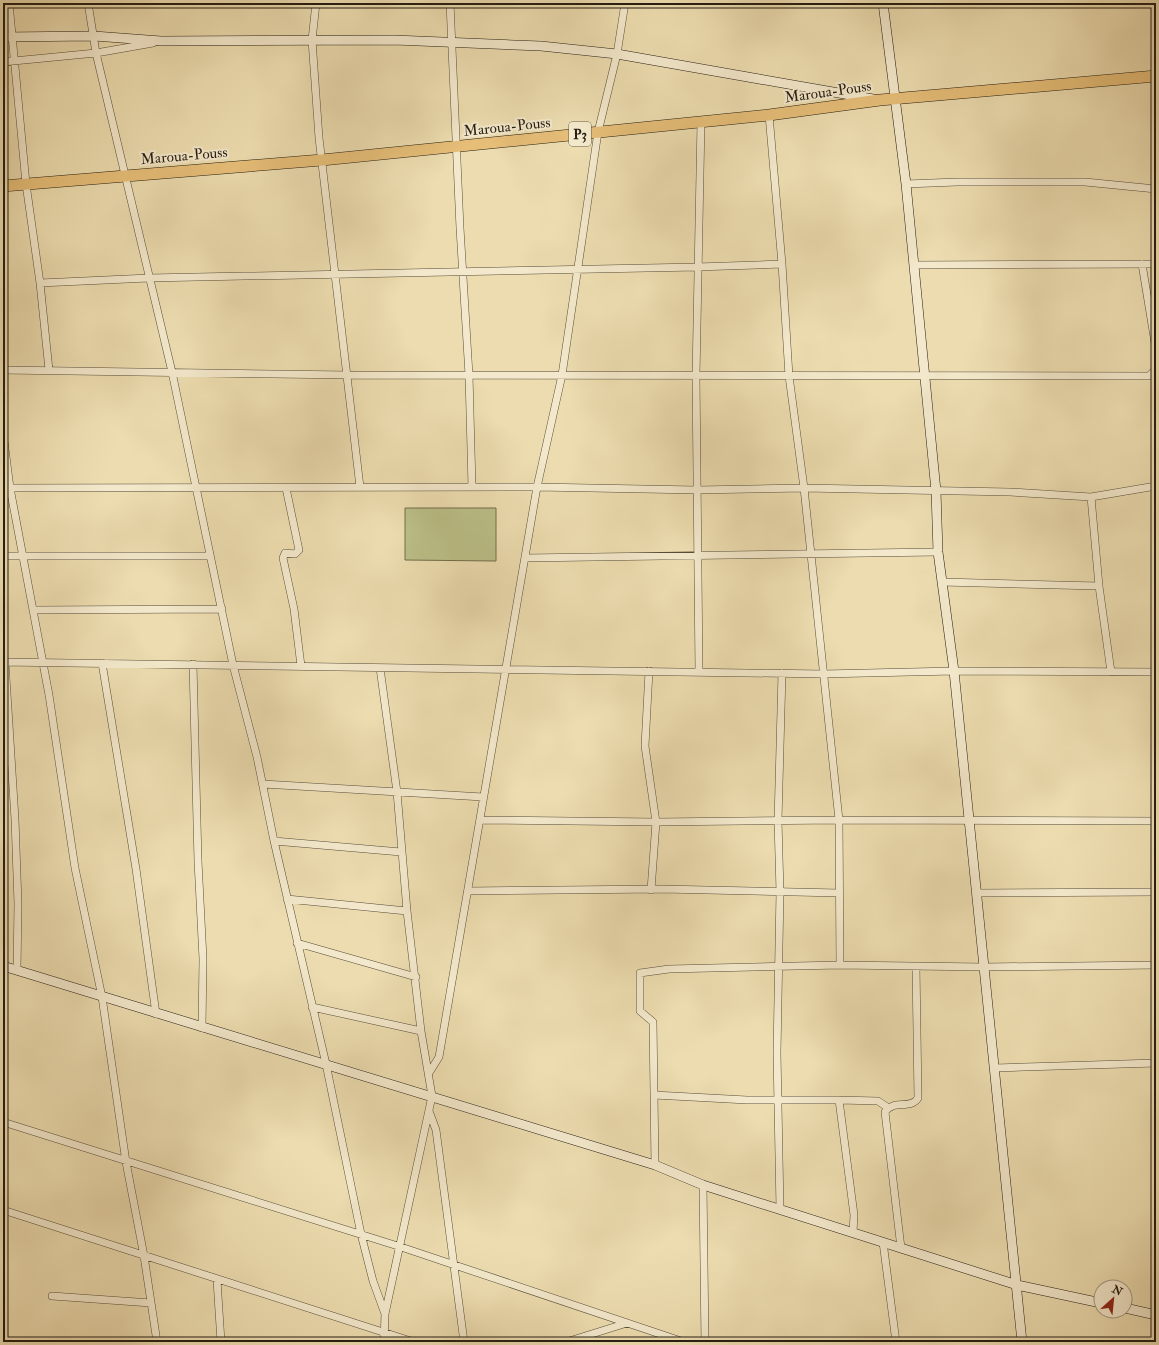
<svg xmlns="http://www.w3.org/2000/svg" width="1159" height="1345" font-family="'IM FELL Double Pica',serif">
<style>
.green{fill:#bbbf88;stroke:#706e4d}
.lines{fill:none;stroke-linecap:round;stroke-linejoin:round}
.street-casing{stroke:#574d39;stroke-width:8}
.secondary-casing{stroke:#251d12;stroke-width:10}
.primary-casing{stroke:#251d12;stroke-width:12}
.street{stroke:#f3e8cb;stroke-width:7}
.secondary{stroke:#f3e8cb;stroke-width:9}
.primary{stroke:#e6be78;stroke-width:11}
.labels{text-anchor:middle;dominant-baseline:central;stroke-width:4;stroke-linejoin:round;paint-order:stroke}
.shield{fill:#f3e8cb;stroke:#635a4a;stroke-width:1}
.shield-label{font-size:14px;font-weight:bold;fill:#251d12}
.street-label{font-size:15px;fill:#251d12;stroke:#f3e8cb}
</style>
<rect width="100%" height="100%" fill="#ecdcaf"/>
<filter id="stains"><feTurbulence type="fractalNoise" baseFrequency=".005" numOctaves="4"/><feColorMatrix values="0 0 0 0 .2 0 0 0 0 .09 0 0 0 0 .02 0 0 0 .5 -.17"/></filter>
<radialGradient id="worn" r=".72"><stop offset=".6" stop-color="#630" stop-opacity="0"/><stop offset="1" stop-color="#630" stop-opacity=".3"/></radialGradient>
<path class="green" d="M405,508H496V561L405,560Z"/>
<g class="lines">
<defs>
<path id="street" d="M9,3L26,184L40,283L49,370
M88,3L96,53L172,372L233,665L257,757L274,841L326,1064L361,1234L373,1281L385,1314
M316,3L312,40L319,138L360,487
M450,3L460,228L469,375L472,487
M3,62L96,53L153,43
M769,115L782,264L789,376L804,488L839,820L1156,821
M906,184L957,182H1085L1156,189
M1142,264L1156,349
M914,265L1156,264
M40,283L149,278L697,267L782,264
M3,370C118,371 233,374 349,375C616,376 883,374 1149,376L1156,369
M3,433L10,488L49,695L75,868L102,997L126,1162L144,1256L157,1342
M3,488L537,487L697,490L804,488L1010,492L1091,497L1099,586L1111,672
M286,488L299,550L295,554L285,553L283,558L294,609L301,666
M1091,497L1156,486
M3,556H210
M525,558L938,552
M942,582L1099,586
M34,610L222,609
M3,662L823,674L954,671L1156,672
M5,662L15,819L18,904L17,970
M102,663L136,869L156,1014
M193,664L198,861L203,959L202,1028
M380,668L397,792L407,911L421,1031L432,1096L385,1314L384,1342
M649,671L645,746L656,822L651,890
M699,671L696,376L701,122
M263,784L483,797
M480,820L656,822L839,820L840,965L984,967L1156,965
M274,841L401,852
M468,891L662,889L839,893
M977,893L1156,892
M287,899L407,911
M297,943L416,977
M312,1007L421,1031
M995,1068L1156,1063
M429,1073L439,1057L537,487L562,375L598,132L617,54L625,3
M654,1095L747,1100H839L878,1101L887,1107
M839,1100L854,1215L853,1232
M429,1111L436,1130L464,1342
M3,1122L401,1247L684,1342
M655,1165L653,1022L640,1011V973L669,969L840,965
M703,1185L705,1342
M780,1209L777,1053L780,892L778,821L782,673
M3,1210L414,1342
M883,1242L896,1342
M901,1248L885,1112C893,1099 911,1110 918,1098L916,967
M217,1280L221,1342
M52,1296L151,1303
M566,1342L627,1323
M743,1342H752"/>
<path id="secondary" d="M883,3L906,184L936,491L938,552L954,671L1022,1342
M3,37L94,36L161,41L394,40L541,46L617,54L873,99
M3,966L655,1165L703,1185L1017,1285L1101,1303
M1125,1308L1156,1315"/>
<path id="primary" d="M3,186L322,160L769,115L880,100L1156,76"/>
</defs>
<use href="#street" class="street-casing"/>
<use href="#secondary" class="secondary-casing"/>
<use href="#primary" class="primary-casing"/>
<use href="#street" class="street"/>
<use href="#secondary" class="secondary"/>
<use href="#primary" class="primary"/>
</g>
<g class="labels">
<rect class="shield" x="569" y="122" width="22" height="24" rx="3"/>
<g class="shield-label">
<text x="580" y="134">P3</text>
</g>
<g class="street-label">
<text transform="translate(828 92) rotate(-8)">Maroua-Pouss</text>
<text transform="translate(507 127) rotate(-6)">Maroua-Pouss</text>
<text transform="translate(184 156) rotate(-5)">Maroua-Pouss</text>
</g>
</g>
<rect width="1159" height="1345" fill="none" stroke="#ecdcaf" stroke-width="16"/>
<rect x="4" y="4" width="1151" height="1337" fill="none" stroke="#251d12" stroke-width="2"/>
<rect x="8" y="8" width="1143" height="1329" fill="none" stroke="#251d12"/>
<g transform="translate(1113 1299) rotate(27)"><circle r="19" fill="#f3e8cb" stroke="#a19781"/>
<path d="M0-3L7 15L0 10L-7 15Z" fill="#8f2418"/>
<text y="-6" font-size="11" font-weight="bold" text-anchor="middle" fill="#251d12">N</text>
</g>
<rect width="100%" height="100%" filter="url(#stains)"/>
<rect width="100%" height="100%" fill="url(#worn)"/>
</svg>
